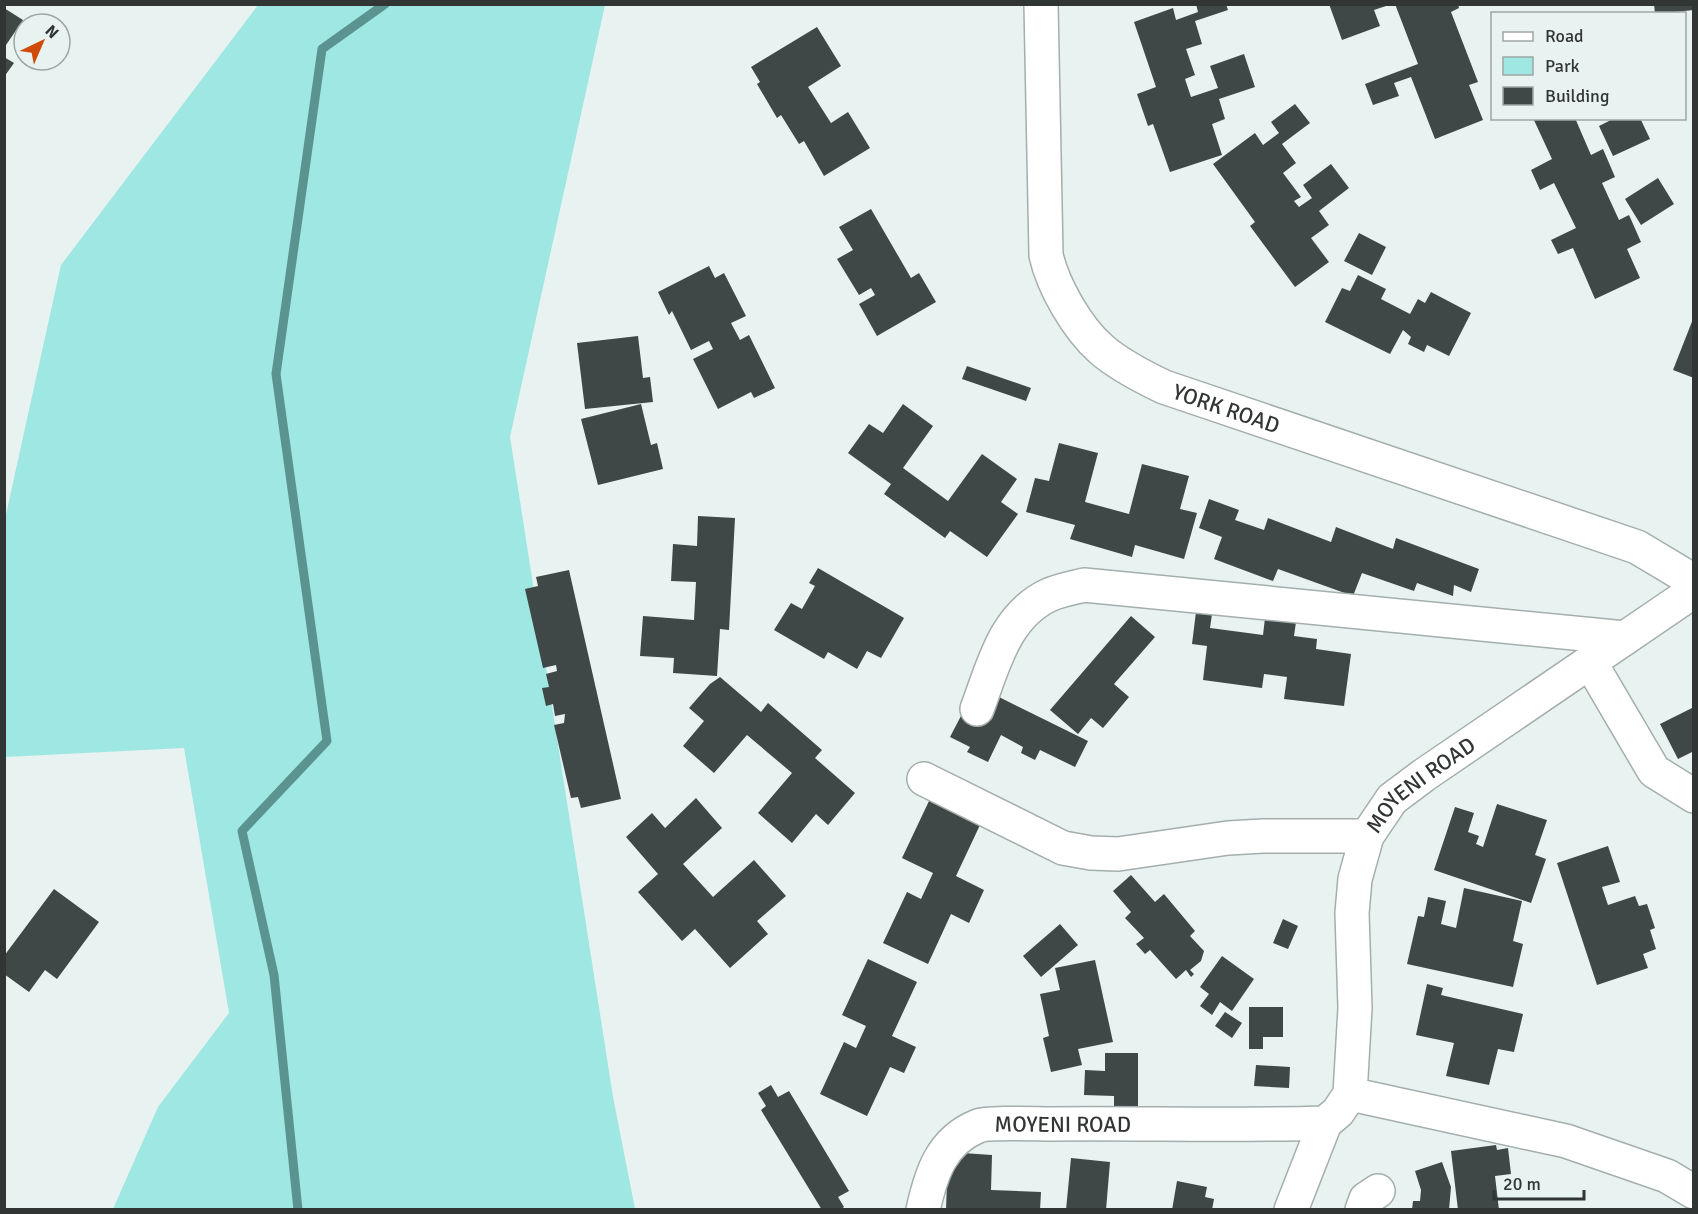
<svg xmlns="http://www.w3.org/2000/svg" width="1698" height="1214" font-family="Signika,sans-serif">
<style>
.green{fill:#9fe7e2}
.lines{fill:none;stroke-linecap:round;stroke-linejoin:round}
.stream{stroke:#5a938f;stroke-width:9}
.building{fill:#3f4847}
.minor-casing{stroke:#a4aead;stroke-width:36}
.minor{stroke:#fff;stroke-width:33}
.labels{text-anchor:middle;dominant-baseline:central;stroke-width:6;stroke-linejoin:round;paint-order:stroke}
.street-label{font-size:22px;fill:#313534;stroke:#e7f2f1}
</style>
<rect width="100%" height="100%" fill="#e7f2f1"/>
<path class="green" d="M258,5H605L510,437L613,1097L635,1209H113L158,1107L229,1013L184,748L5,757V519L61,265Z"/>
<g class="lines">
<path class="stream" d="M298,1210L274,975L242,831L327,741L276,374L322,49L385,4"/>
</g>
<path class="building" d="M1196,4H1226L1228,10L1195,21L1202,44L1186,49L1195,75L1185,79L1191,97L1218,88L1210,66L1244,54L1255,87L1219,99L1225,119L1212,124L1222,155L1170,172L1153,124L1148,126L1137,94L1156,87L1134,22L1173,8L1176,20L1198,12Z
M1329,4H1389V5L1374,10L1380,26L1342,40Z
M1395,4H1458L1459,8L1451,12L1478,82L1469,85L1483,120L1435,139L1411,77L1394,83L1399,96L1373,105L1365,84L1418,64Z
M1654,4H1694V10L1655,14Z
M4,8L23,20L4,48Z
M817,27L841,66L808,87L831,123L848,112L870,148L824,176L804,141L799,144L781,115L777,118L757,84L760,82L751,67Z
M4,57L14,63L4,77Z
M1295,104L1310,123L1282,144L1296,163L1283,173L1301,197L1294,201L1299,207L1312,198L1303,185L1331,164L1349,188L1319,211L1329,225L1311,238L1329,262L1295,287L1250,226L1255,222L1213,164L1255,133L1263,145L1279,133L1271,122Z
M1533,118H1575L1591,155L1603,149L1615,177L1602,183L1619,220L1629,215L1641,242L1627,249L1640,278L1595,299L1573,248L1558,254L1551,240L1576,228L1554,183L1540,190L1531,170L1552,159Z
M1615,118H1640L1650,139L1613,156L1599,126Z
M1658,178L1674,204L1641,225L1625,199Z
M871,209L911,278L919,273L936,302L877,336L859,304L875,295L871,288L859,295L837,259L853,250L839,227Z
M1359,233L1386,247L1372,275L1344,261Z
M709,266L715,278L724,273L746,316L731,323L740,340L749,335L775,388L754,398L751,392L718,409L693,359L713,349L709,341L691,350L672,311L669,315L658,292Z
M1358,275L1386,289L1381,299L1410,314L1418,299L1425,303L1431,292L1471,313L1449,356L1427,345L1424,352L1408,344L1411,337L1403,330L1390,354L1325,322L1342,288L1350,291Z
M1693,319H1694V378L1673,370Z
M638,336L643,378L650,377L653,402L585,409L577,343Z
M967,366L1031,388L1026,401L962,379Z
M641,404L651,445L657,443L663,469L598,485L581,419Z
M903,404L933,426L903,468L948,501L982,454L1017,479L1001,502L1018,514L987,557L950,531L945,538L884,494L891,484L848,453L869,424L883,433Z
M1059,443L1098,453L1085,502L1129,514L1142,464L1189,476L1180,509L1197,513L1184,559L1135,545L1132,557L1070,539L1075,525L1026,512L1035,478L1049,481Z
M1209,499L1239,510L1235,520L1264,530L1268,518L1331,542L1336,527L1393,549L1396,538L1479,569L1471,592L1454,585L1453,596L1417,583L1414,591L1362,573L1353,596L1278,569L1273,581L1214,559L1222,537L1199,528Z
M698,516L735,518L729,630L720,629L717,676L673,673L674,658L640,656L643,616L694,620L696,582L671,581L673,544L697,546Z
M818,568L904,618L881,658L867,651L857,669L828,652L824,659L774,630L791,603L802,609L815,586L809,583Z
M569,570L621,799L581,808L578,797L571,798L554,725L564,723L565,714L555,716L553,704L546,706L542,688L549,687L546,674L557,671L556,665L543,668L525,589L538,586L536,577Z
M1196,612L1212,614L1210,628L1263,635L1265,618L1296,622L1294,636L1317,639L1316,649L1351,654L1344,706L1284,699L1287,677L1264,674L1262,688L1203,680L1207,646L1192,644Z
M1131,616L1155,637L1114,684L1129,697L1103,728L1091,718L1078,734L1050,710Z
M720,677L761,712L768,703L822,750L815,758L855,793L828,825L816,814L792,843L758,813L792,773L747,735L714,773L683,746L704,721L689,708L710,684Z
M997,696L1088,741L1075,767L1040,750L1035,760L1021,753L1023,747L1001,735L988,762L967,752L970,747L950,737L962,714L983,724Z
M1694,707V751L1678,759L1660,724Z
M696,798L722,828L683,864L713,897L754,860L786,896L757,921L768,934L730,968L695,929L682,941L638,892L658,874L626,837L652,813L665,828Z
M929,801L980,825L956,876L984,890L969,923L951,914L928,964L883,943L907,892L921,899L933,873L902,858Z
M1497,804L1547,820L1535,855L1546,859L1531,903L1434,870L1455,807L1474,813L1468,832L1479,836L1476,844L1483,847Z
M1608,846L1620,882L1602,887L1608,905L1635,896L1639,906L1647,904L1655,928L1650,930L1656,949L1643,954L1648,968L1597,985L1557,863Z
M1131,875L1155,902L1164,894L1195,931L1190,936L1204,951L1201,961L1190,970L1194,974L1191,977L1186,970L1176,979L1150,950L1145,954L1136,944L1144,938L1125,918L1131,912L1113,891Z
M1464,888L1522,901L1513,941L1523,944L1513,987L1407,964L1418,916L1424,917L1428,897L1446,901L1441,924L1456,928Z
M54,889L99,922L57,979L45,970L29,992L4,974V956Z
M1283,919L1298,926L1288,949L1273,943Z
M1060,924L1078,945L1041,977L1023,956Z
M1222,956L1254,979L1232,1011L1220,1002L1212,1015L1200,1006L1209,994L1200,987Z
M868,959L917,982L892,1036L916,1047L904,1073L890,1067L867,1116L820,1094L844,1042L856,1048L866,1026L842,1015Z
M1095,960L1113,1042L1078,1049L1082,1065L1051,1072L1043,1038L1049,1036L1040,994L1060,990L1055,968Z
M1427,984L1443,988L1441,995L1523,1014L1514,1052L1498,1049L1489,1085L1446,1076L1454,1043L1416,1035Z
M1249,1007H1283V1037H1263V1049H1249Z
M1225,1012L1242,1023L1232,1038L1215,1026Z
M1105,1053H1138V1108L1114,1107V1096L1084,1095L1085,1070L1105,1071Z
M1256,1065L1290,1067L1289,1088L1254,1086Z
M771,1085L778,1097L789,1091L849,1191L838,1197L844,1207L840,1210H822L761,1110L766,1106L758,1093Z
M1496,1145L1497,1150L1508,1148L1511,1174L1495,1176L1499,1210H1458L1451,1151Z
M948,1152L992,1155L991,1190L1041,1192L1040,1210H946Z
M1071,1158L1110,1162L1106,1210H1066Z
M1442,1162L1451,1187L1449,1210H1412L1413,1201H1420L1421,1190L1415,1171Z
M1177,1181L1207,1187L1205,1197L1214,1199L1212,1210H1172Z"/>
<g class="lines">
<defs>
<g id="minor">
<path id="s1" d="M1041,4L1046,255C1053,286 1077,328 1101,349C1119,365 1143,377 1164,387L1637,547L1694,581"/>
<path d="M1590,662L1654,771L1694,796"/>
<path d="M977,709C993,667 1004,616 1049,595C1060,590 1073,588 1084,585L1625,638"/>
<path d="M924,779L1063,848L1091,853L1118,854L1228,838L1263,836H1367"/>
<path d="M1350,1094L1566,1141L1667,1176L1694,1192"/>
<path id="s2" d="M923,1210C931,1174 941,1141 978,1126C989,1122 1036,1124 1051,1124C1142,1123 1233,1126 1325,1123L1338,1112L1350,1094L1355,1008L1352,913L1355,879L1367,836L1392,799L1424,775L1694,591"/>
<path d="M1291,1210L1325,1123"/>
<path d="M1362,1210L1366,1199L1378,1191"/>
</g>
</defs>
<use href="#minor" class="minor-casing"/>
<use href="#minor" class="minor"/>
</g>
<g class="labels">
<g class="street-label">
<text stroke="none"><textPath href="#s1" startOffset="501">YORK ROAD</textPath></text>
<text stroke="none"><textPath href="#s2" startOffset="826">MOYENI ROAD</textPath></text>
<text stroke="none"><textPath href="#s2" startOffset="190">MOYENI ROAD</textPath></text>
</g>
</g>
<rect width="1698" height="1214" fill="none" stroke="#313534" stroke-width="12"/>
<rect x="1491" y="12" width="195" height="108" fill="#e7f2f1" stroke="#9ea6a5" stroke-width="1.5"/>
<rect x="1503" y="32" width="30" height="9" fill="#ffffff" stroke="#9ea6a5" stroke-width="1.5"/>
<text x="1545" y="42" font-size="18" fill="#313534">Road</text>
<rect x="1503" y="57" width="30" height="18" fill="#9fe7e2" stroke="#9ea6a5" stroke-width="1.5"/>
<text x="1545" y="72" font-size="18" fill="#313534">Park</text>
<rect x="1503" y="87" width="30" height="18" fill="#3f4847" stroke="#9ea6a5" stroke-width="1.5"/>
<text x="1545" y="102" font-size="18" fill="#313534">Building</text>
<g transform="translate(42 42) rotate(44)"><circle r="28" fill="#e7f2f1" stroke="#9ea6a5" stroke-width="1.5"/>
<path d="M0-4.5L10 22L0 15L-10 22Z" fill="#d04a08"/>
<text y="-9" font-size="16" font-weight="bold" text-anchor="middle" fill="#313534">N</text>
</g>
<path d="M1494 1190v9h90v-9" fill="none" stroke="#313534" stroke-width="3"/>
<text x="1503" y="1190" font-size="18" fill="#313534" stroke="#e7f2f1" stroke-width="4.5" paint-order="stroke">20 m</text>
</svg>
